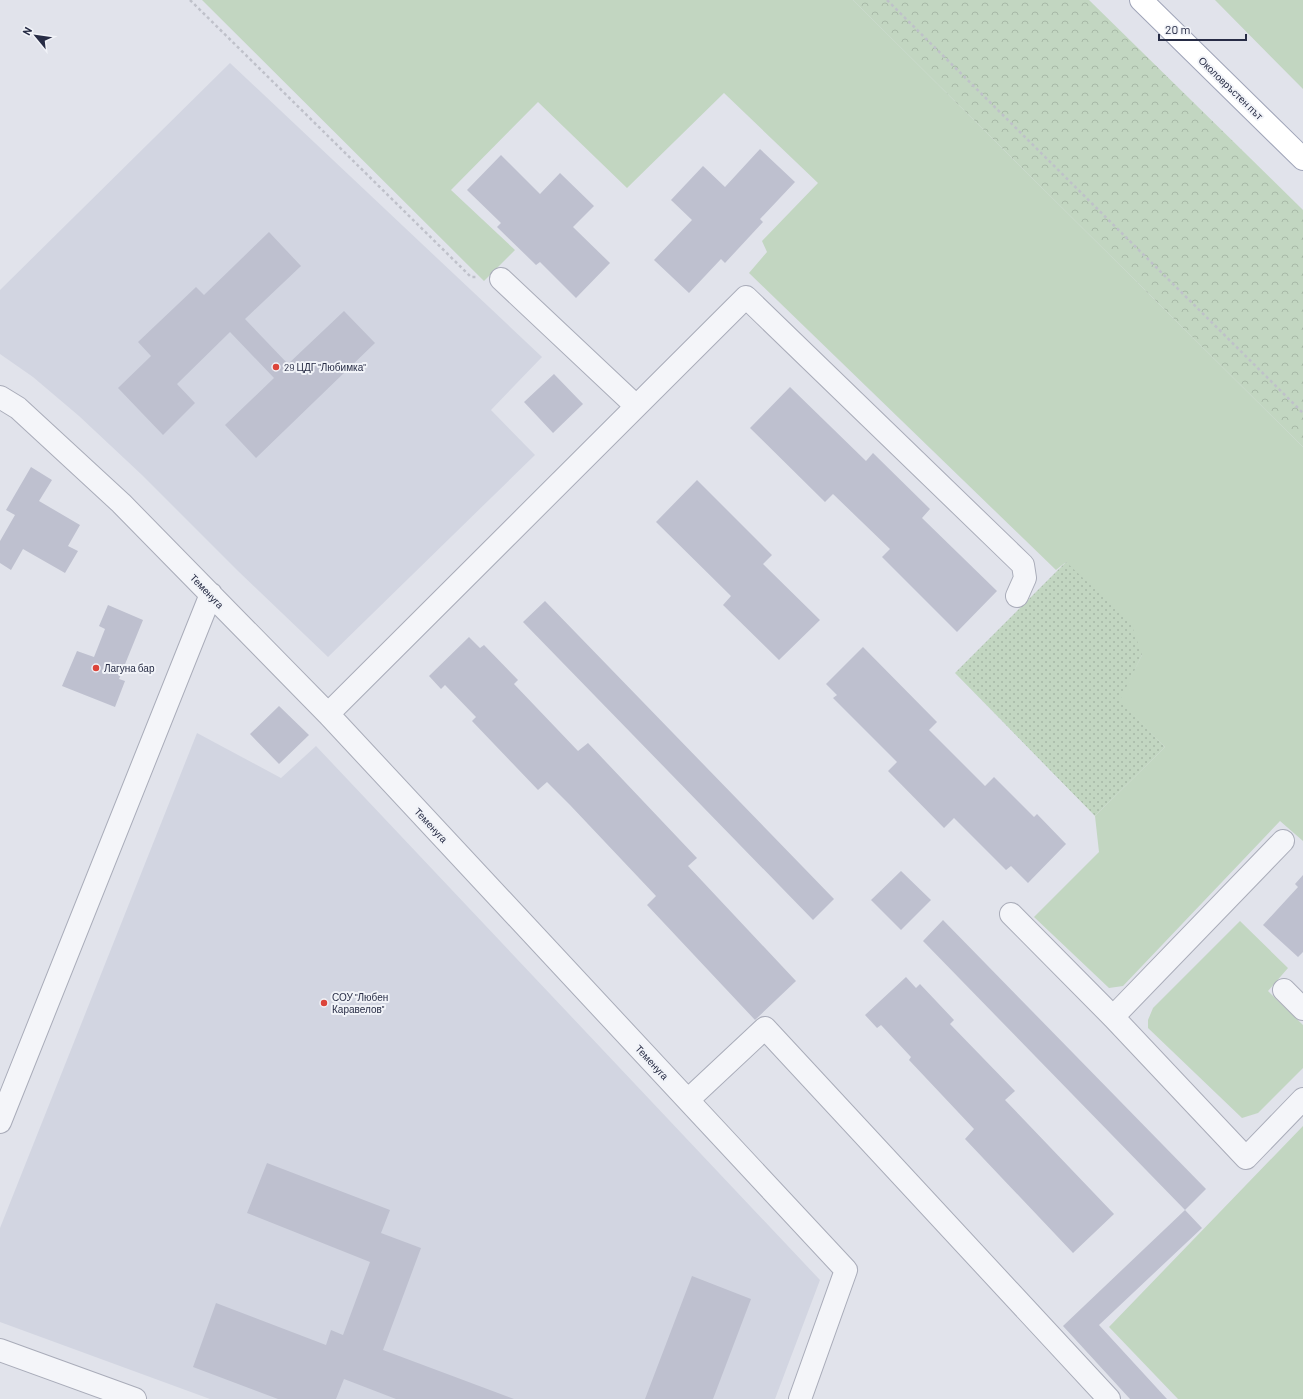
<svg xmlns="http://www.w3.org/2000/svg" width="1303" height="1399" font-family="Barlow,sans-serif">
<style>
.built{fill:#d2d5e1}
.green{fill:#c2d6c1}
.forest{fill:url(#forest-crowns)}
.park{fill:url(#park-dots)}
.building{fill:#bec0cf}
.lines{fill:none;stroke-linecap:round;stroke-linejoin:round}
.minor-casing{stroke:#a9acb9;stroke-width:24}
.major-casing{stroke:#9fa4b8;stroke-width:24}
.path{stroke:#bfc1ca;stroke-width:2.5;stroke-dasharray:3 3;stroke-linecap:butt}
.minor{stroke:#f4f5f9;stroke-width:22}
.major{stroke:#fff;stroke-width:22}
.poi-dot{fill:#dc443a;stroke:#f1f3f8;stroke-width:1.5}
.labels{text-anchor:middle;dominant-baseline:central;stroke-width:4;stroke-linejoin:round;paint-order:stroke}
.street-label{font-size:10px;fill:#272c45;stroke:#f1f3f8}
.poi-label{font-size:10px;fill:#272c45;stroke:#f1f3f8;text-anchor:start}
</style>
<defs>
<pattern id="forest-crowns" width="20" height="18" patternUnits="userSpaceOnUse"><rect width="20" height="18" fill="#c2d6c1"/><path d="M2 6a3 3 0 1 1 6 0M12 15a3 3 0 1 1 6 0" fill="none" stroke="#a7b8a7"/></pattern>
<pattern id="park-dots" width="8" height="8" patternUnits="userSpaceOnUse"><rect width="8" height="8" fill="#c2d6c1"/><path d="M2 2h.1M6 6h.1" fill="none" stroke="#a7b8a7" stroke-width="1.8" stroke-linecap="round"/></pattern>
</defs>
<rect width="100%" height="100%" fill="#e1e3eb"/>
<path class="built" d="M230,63L542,357L491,410L535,455L328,657L238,571L142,475L79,416L33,377L0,354V290Z
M197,733L281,778L316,746L820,1280L775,1399H210L0,1322V1228Z"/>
<path class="green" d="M202,0H853L1303,447V841L1280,821L1123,986L1109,988L1034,917L1099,852L1095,816L1165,747L1119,700L1142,655L1066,562L1056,570L749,273L767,252L762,241L818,183L724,93L627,188L538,102L451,190L515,250L484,281Z
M1215,0H1303V89Z
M1240,921L1288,968L1268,991L1303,1025V1068L1258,1113L1242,1118L1148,1028V1020L1153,1008Z
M1303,1126V1399H1178L1109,1327Z"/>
<path class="forest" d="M853,0H1089L1303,210V447Z"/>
<path class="park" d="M1066,562L1131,623L1142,655L1120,700L1165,747L1095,816L955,673Z"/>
<path class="building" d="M760,149L795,182L760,219L763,222L725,263L721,259L689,293L654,260L692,220L671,200L703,166L725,187Z
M501,155L540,194L560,173L594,206L573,227L610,263L576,298L540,262L536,265L497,227L501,223L467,190Z
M269,232L301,266L245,319L288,364L344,311L375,343L256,458L225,425L274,378L230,332L177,384L195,403L163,435L118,388L151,356L138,342L196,287L204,295Z
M554,374L583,404L553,433L524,402Z
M790,387L866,461L873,453L930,509L922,518L997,591L957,632L882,557L890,549L833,494L825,502L750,428Z
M31,467L52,480L39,501L80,525L68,546L78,551L65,573L23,549L11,570L0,563V541L15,515L6,510Z
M697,480L772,555L763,564L820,620L779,660L723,605L731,596L656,522Z
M545,601L834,899L813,920L523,622Z
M108,605L143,620L119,679L125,681L115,707L62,686L77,651L94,657L105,629L99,626Z
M469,637L480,648L484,645L518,680L514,684L578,751L588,743L697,858L688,866L796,981L755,1020L647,905L656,896L570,805L547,782L538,790L472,721L476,717L445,685L441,689L429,676Z
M863,647L937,722L929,730L985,786L994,777L1034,817L1037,814L1066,844L1028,883L1011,866L1006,870L954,818L944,828L888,771L897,762L833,698L837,695L826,684Z
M279,706L309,735L279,764L250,734Z
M901,871L931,900L901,930L871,900Z
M1303,875V952L1298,957L1263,925L1298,887L1295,884Z
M943,920L1206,1189L1185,1210L923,941Z
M906,977L916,988L920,984L954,1020L950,1024L1015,1091L1005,1100L1114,1214L1073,1253L965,1139L974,1129L909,1060L911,1057L881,1025L877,1028L865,1015Z
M267,1163L390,1210L381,1233L421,1248L383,1350L514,1399H396L344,1379L336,1399H278L193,1367L216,1303L326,1345L331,1330L343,1335L370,1262L247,1213Z
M1185,1210L1202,1228L1099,1325L1167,1399H1130L1063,1326Z
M692,1276L751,1299L713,1399H645Z"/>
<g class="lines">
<defs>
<path id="minor" d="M501,279L636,406
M0,397L18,408L121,503L328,714L846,1270L800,1399
M328,714L746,297L1023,565L1025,578L1017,596
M1011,914L1113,1017L1246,1158L1303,1099
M1284,990L1303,1009
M1113,1017L1283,841
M688,1100L765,1028L1109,1399
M0,1122L211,594
M0,1350L135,1399"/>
<path id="major" d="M1141,0L1303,159"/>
</defs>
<use href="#minor" class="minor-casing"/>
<use href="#major" class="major-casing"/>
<path class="path" d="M190,0L471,277H476
M887,0L1303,413"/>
<use href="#minor" class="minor"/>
<use href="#major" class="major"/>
</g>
<g class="poi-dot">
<circle cx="276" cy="367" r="4"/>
<circle cx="96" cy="668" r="4"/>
<circle cx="324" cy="1003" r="4"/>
</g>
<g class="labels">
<g class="street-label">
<text transform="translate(1231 88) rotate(44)">Околовръстен път</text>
<text transform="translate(207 591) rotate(46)">Теменуга</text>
<text transform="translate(431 825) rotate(47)">Теменуга</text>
<text transform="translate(652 1062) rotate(47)">Теменуга</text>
</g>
<g class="poi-label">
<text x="284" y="367">29 ЦДГ "Любимка"</text>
<text x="104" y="668">Лагуна бар</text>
<text x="332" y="997">СОУ "Любен<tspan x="332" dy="12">Каравелов"</tspan></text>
</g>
</g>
<g transform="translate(36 36) rotate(299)" stroke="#f1f3f8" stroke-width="3" paint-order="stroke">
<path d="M0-3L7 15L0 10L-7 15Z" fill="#272c45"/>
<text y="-6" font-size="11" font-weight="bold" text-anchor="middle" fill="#272c45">N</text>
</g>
<path d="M1159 34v6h87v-6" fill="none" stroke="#272c45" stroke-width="2"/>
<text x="1165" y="34" font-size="12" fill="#272c45" stroke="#f1f3f8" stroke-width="3" paint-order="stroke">20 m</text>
</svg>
